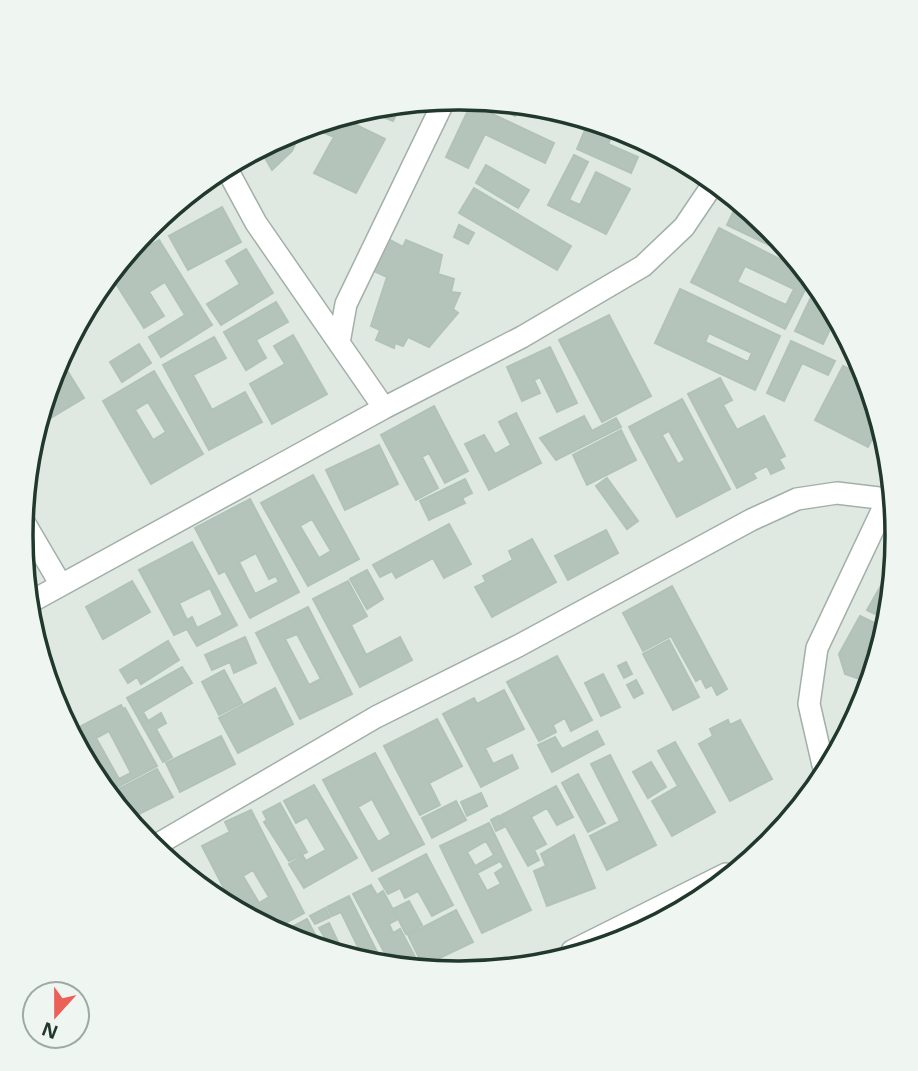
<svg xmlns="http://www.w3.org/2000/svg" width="918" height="1071" font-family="'Open Sans',sans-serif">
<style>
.building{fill:#b4c4bb;stroke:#b1c2b8;stroke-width:2;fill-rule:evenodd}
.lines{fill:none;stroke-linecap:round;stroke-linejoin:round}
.street-casing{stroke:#a2b0a8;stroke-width:24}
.street{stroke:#fff;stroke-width:21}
.rim{fill:none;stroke:#21382d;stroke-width:3.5}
</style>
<rect width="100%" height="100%" fill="#dfe9e2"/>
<path class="building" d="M486,103L518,109L515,116Z
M471,104L554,143L545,163L485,134L468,168L446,157Z
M398,110L393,121L376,114Z
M346,120L385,139L356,193L314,173L334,137L311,127Z
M588,123L615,129L608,144L638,157L631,173L577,149Z
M302,129L292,151L272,170L261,151L292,131Z
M574,155L588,162L569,200L580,205L596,172L630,189L606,234L548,205Z
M486,165L529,190L518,208L476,183Z
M474,188L571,246L557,270L459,213Z
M737,204L769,226L788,254L727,225Z
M222,207L241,242L188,270L169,236Z
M459,225L474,233L468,244L454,237Z
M719,228L797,268L808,284L785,329L691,282ZM745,266L794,289L786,305L737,282Z
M388,239L403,247L406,240L442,255L438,274L454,279L451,292L460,293L453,309L458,313L429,347L408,337L403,346L395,343L394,348L376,340L380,330L371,326L387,277L374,271Z
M159,240L212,325L161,357L149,337L185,315L165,282L149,292L164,316L144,328L113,279L127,259Z
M246,249L273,293L221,325L207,304L240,284L226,261Z
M680,289L780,336L755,390L655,343ZM709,333L752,353L748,362L705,342Z
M813,293L833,323L823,344L795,331Z
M276,302L288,322L256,340L266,358L246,370L224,332Z
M609,315L651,396L602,422L559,340Z
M293,335L327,394L272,424L250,384L285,364L274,346Z
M214,337L226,358L193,375L212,410L245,392L262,422L209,450L163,365Z
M791,341L835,361L828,375L802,363L784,401L767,393Z
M139,344L151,363L122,382L110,362Z
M550,347L577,403L557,412L540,377L534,380L540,393L522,401L507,367Z
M60,359L84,398L44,422L55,368Z
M843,366L857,373L859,369L864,371L876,432L868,447L815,420Z
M154,371L203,454L151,484L103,401ZM148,402L166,432L153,440L135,410Z
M720,378L732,400L723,405L737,430L764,416L785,456L779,459L784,468L771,474L767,466L753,473L756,478L737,488L688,394Z
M682,399L730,489L677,517L629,427ZM669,431L685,460L678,464L662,435Z
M434,406L468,471L445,483L429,453L422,457L438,488L416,500L381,435Z
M516,413L541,463L489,490L465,444L484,435L495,454L511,445L499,422Z
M584,416L592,431L616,418L621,427L556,460L540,438Z
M621,430L636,460L587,485L573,455Z
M379,445L398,484L345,510L326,470Z
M313,475L359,559L308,586L261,503ZM312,519L331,551L319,558L300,526Z
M607,478L638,521L627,529L596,486Z
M465,479L472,493L462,498L465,503L429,520L420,501Z
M250,499L299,592L250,618L225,571L219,574L195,528ZM256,553L269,579L276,576L279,582L255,594L239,562Z
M449,524L471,564L444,578L433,558L396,578L392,571L380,577L373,565Z
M606,530L618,553L568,580L555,556Z
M532,539L556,582L492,617L475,587L486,582L483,576L513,560L509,551Z
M192,542L237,625L197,646L187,629L174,635L139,570ZM210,588L223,615L197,628L192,617L187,620L179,603Z
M891,568L881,617L867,610Z
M367,570L383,599L367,609L350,579Z
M132,581L150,612L103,639L86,607Z
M348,581L367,616L351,625L366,655L400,637L412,660L360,687L313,599Z
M672,586L727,689L717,695L712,685L706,688L701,678L696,681L671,636L643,651L623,613Z
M308,607L352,694L300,719L256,633ZM297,634L321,679L309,685L285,639Z
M860,616L879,625L868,682L845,674L839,654Z
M245,637L256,663L234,673L230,662L212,670L205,655Z
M669,640L699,697L673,710L643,654Z
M168,641L179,660L141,684L137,677L128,683L120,670Z
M557,656L592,720L571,731L565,718L553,725L556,732L539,741L507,682Z
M626,662L632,674L624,678L618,666Z
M182,667L192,683L143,712L148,721L161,713L166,723L156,729L172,757L163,762L127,698Z
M224,670L242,703L219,715L202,682Z
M603,674L620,707L601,716L585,683Z
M636,680L643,693L634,698L627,685Z
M275,688L293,724L238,753L219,718Z
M504,690L524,729L485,748L493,764L512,755L518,768L481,787L443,714L474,698L477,704Z
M121,705L123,709L125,708L157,766L112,790L74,730ZM109,731L131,773L119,779L96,738Z
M437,719L462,766L429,783L440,805L420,815L384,746Z
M728,720L730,725L740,720L772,779L730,801L699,744L713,736L710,729Z
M597,731L604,744L552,772L538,745L555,737L562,749Z
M221,736L235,764L180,792L166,763Z
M675,742L715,812L672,836L652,801L678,786L658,751Z
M375,753L424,844L372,871L323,780ZM372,799L391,834L378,842L358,807Z
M610,755L656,845L607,870L590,836L620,821L591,764Z
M651,762L666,787L648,798L633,772Z
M157,769L173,797L131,818L113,792Z
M578,774L605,823L588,832L562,783Z
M314,785L357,858L304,888L289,864L303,856L306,861L326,850L307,817L296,823L284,801Z
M556,786L573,817L557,825L547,808L531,817L546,844L534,850L539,860L528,866L500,816Z
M481,793L487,806L467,816L461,802Z
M456,801L466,820L432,838L422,818Z
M280,803L307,852L289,861L264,822L267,820L263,812Z
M251,810L304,913L274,929L229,898L202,846L230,832L225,822ZM253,870L269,897L259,903L243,876Z
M498,816L504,827L496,831L491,820Z
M489,823L531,910L482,933L440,846ZM486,841L494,855L475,866L467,852ZM500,861L504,867L495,873L501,884L487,891L477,873Z
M574,835L595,888L547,906L534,871L546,866L541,854Z
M426,854L453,905L432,916L418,891L405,898L400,888L388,894L379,879Z
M371,885L377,895L383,891L398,919L389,924L393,933L400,929L420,966L388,959L353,894Z
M349,896L380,958L349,952L358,947L341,912L332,916L327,907Z
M409,901L422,925L406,934L393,909Z
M325,908L330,917L315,924L310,916Z
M456,910L473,942L423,966L408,935Z
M307,919L321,946L298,941L295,934L287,938L280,933Z
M329,923L339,944L331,948L319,928Z"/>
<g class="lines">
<defs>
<path id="street" d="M229,173L256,223L384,408
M339,343L346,304L444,101
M24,522L61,585
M34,600L384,408L522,337L643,266L684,227L711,187
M823,765L809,704L817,648L889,496
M153,847L376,717L518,646L751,520L797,499L837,493L887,499
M572,951L726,874"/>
</defs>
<use href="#street" class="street-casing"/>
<use href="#street" class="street"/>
</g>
<path d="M0 0H918V1071H0ZM458 110H460A425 425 0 0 1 885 535V536A425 425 0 0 1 460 961H458A425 425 0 0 1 33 536V535A425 425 0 0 1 458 110Z" fill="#eff6f1" fill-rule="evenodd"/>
<path class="rim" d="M458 110H460A425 425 0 0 1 885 535V536A425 425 0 0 1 460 961H458A425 425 0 0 1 33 536V535A425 425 0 0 1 458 110Z"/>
<g transform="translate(56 1015) rotate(201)"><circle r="33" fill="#eff6f1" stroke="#9daaa3" stroke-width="2"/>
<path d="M0-5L12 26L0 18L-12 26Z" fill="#eb615a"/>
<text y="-10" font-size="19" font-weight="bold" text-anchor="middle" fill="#21382d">N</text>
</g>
</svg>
